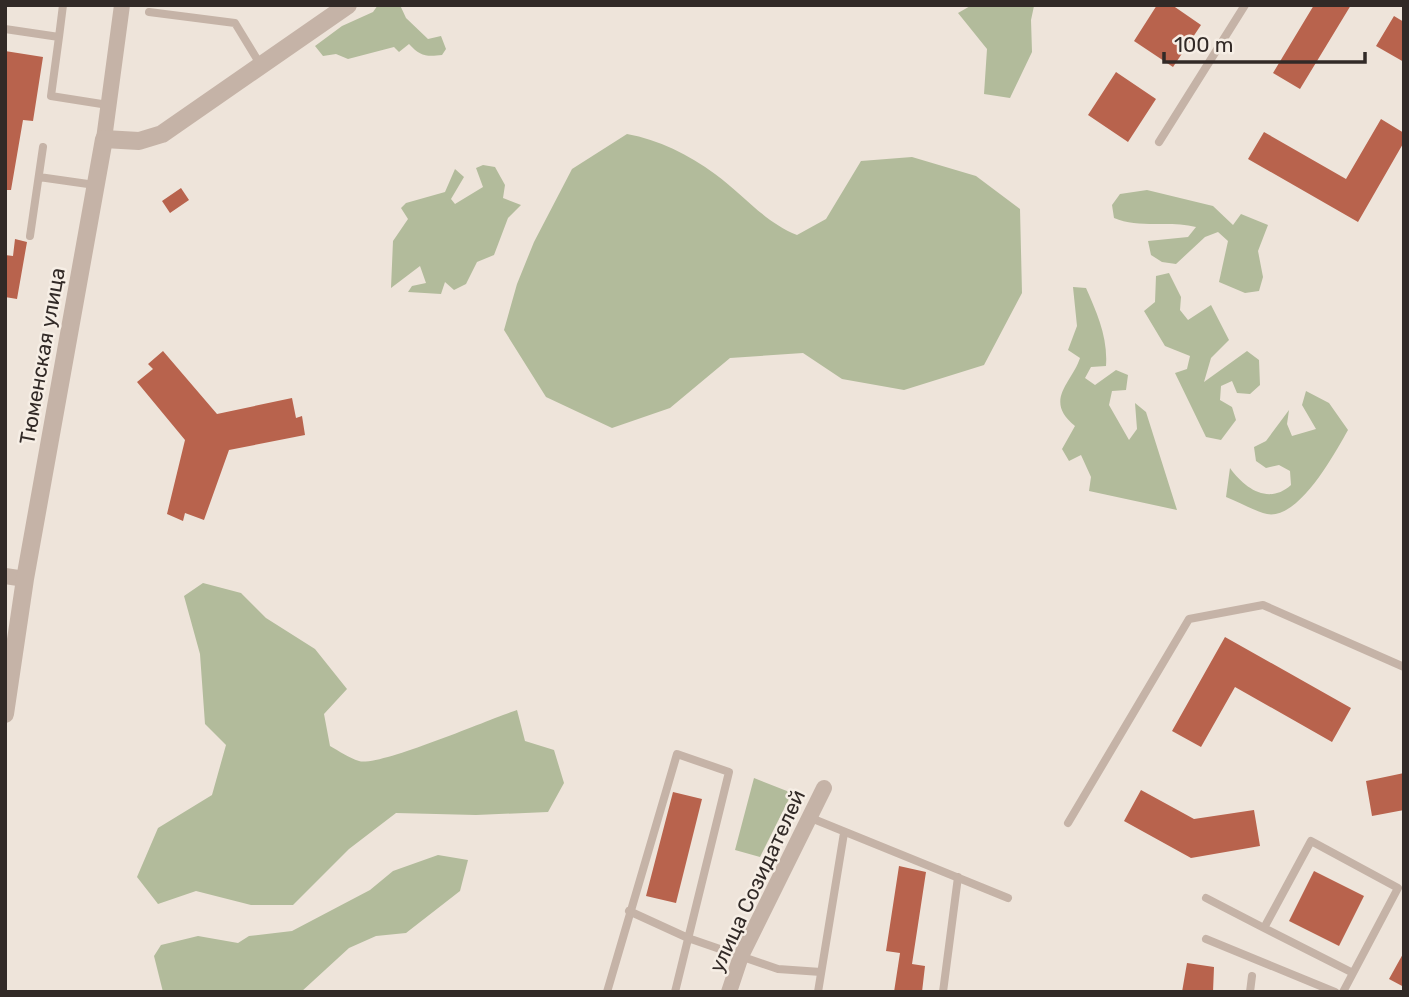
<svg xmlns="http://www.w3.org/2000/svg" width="1409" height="997" font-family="Rubik,sans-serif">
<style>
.green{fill:#b2bb9b}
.building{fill:#b8634d}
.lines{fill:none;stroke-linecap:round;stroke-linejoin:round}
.service{stroke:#c5b3a7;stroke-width:8}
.minor{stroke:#c5b3a7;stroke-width:16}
.tertiary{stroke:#c5b3a7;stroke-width:18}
.labels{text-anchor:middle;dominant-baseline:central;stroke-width:5;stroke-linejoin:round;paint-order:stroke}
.street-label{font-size:21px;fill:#322a27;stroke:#f6eee5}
</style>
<rect width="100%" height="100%" fill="#eee4da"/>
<path class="green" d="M378,5H400L406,18L428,39L441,36L446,49L442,55C426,57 420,56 409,44L399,52L394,47L348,59L336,54L323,56L315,46L342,26L373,12Z
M972,5L1034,6L1031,20L1032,52L1010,98L984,94L987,49L958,13Z
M627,134C659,140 688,154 715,174C744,195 764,222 797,235L826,219L861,161L912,157L976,176L1020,209L1022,293L984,365L904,390L842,379L803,353L730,358L670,408L612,428L546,397L504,330L517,284L534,242L572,169Z
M483,165L495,167L505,185L503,198L521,205L508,218L494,255L477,262L466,284L454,290L445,282L441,294L408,292L412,286L426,283L420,266L391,288L393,241L408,219L401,208L406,203L445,192L455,169L464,177L451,199L455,204L483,187L476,168Z
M1147,190L1213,206L1233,225L1241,214L1268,225L1258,251L1263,277L1259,291L1245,293L1219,282L1228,241L1218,232L1205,237L1176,264L1162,262L1151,255L1148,241L1188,237L1196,227C1170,220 1139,229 1114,218L1112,205L1120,194Z
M1169,273L1181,297L1180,310L1188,320L1211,305L1229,340L1211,358L1204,382L1247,351L1259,360L1260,385L1250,394L1237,393L1232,381L1221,386L1220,400L1232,407L1236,420L1221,440L1206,437L1175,373L1187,369L1190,356L1165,346L1144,311L1155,302L1156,276Z
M1073,287L1086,288C1097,313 1108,337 1106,366L1091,367L1085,378L1095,385L1116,370L1128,375L1126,390L1112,391L1109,405L1129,440L1137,429L1135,403L1146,412L1177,510L1089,491L1091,477L1081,455L1069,461L1062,449L1075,426C1043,400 1072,383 1080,358L1068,350L1077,326Z
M1306,391L1329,403L1348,430C1335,453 1299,520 1267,514C1254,511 1239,502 1226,497L1230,468C1245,489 1269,505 1291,485L1290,471L1279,465L1266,468L1256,461L1254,447L1266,441L1289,410L1287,424L1292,436L1316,429L1302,405Z
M203,583L241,593L266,618L315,649L347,689L324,714L330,746C339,751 349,758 359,761C379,767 489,719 517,710L525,741L554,750L564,783L548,812L476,815L396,813L349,849L293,905H251L196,891L158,904L137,877L158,828L212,795L226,745L205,724L200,654L184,596Z
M754,778L792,793L760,857L735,850Z
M438,855L468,860L460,891L406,933L376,936L349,948L301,992H163L154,956L161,945L198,936L238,943L249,936L292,931L370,890L393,871Z"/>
<path class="building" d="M1157,5H1172L1201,25L1173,67L1134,41Z
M1314,5H1351L1300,89L1273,73Z
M1394,16L1404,22V62L1376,46Z
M5,51L43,57L33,121L23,120L11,190H5Z
M1116,72L1156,99L1128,142L1088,115Z
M1381,119L1404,133V142L1358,222L1248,159L1264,132L1346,179Z
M181,188L189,200L170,213L162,201Z
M15,239L27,242L17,299L5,297V255L13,256Z
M163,351L217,414L292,398L296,418L302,416L305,435L229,450L204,520L185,513L183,521L167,514L185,440L137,382L153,369L148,364Z
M1225,637L1351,708L1332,742L1235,687L1201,747L1172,731Z
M1404,773V810L1372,816L1366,781Z
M1141,790L1194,819L1254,810L1260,846L1191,858L1124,821Z
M673,792L702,799L676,903L646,896Z
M899,866L926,872L912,964L925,966L922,992H894L900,953L886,951Z
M1314,871L1364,896L1339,946L1289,921Z
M1404,952V987L1389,979Z
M1187,963L1214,967L1213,992H1182Z"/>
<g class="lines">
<path class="service" d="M149,12L235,23L260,64
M5,29L59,37L51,96L108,105
M59,37L63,5
M1159,142L1245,5
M39,177L95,185
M30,236L43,147
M811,818L1008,898
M1068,823L1189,619L1263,605L1404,667
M1206,898L1264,928L1311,841L1398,888L1343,992
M629,911L688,938L778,969L821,972
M1264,928L1353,973
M1206,939L1335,992
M607,992L677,754L729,772L675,992
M818,992L844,833
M943,992L958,877
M1250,992L1252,976"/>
<path class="minor" d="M104,139L122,5
M5,576L25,579
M729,992L741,956L824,788"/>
<path class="tertiary" d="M5,714L25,579L104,139L139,141L162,134L348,5"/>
</g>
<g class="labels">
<g class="street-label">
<text transform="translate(42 356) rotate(-80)">Тюменская улица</text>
<text transform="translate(757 881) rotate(-65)">улица Созидателей</text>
</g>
</g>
<rect width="1409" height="997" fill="none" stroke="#322a27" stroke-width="14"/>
<path d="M1164 52v10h201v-10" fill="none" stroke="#322a27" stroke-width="3.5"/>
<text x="1174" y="52" font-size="21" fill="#322a27" stroke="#f6eee5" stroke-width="5" paint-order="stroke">100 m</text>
</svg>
